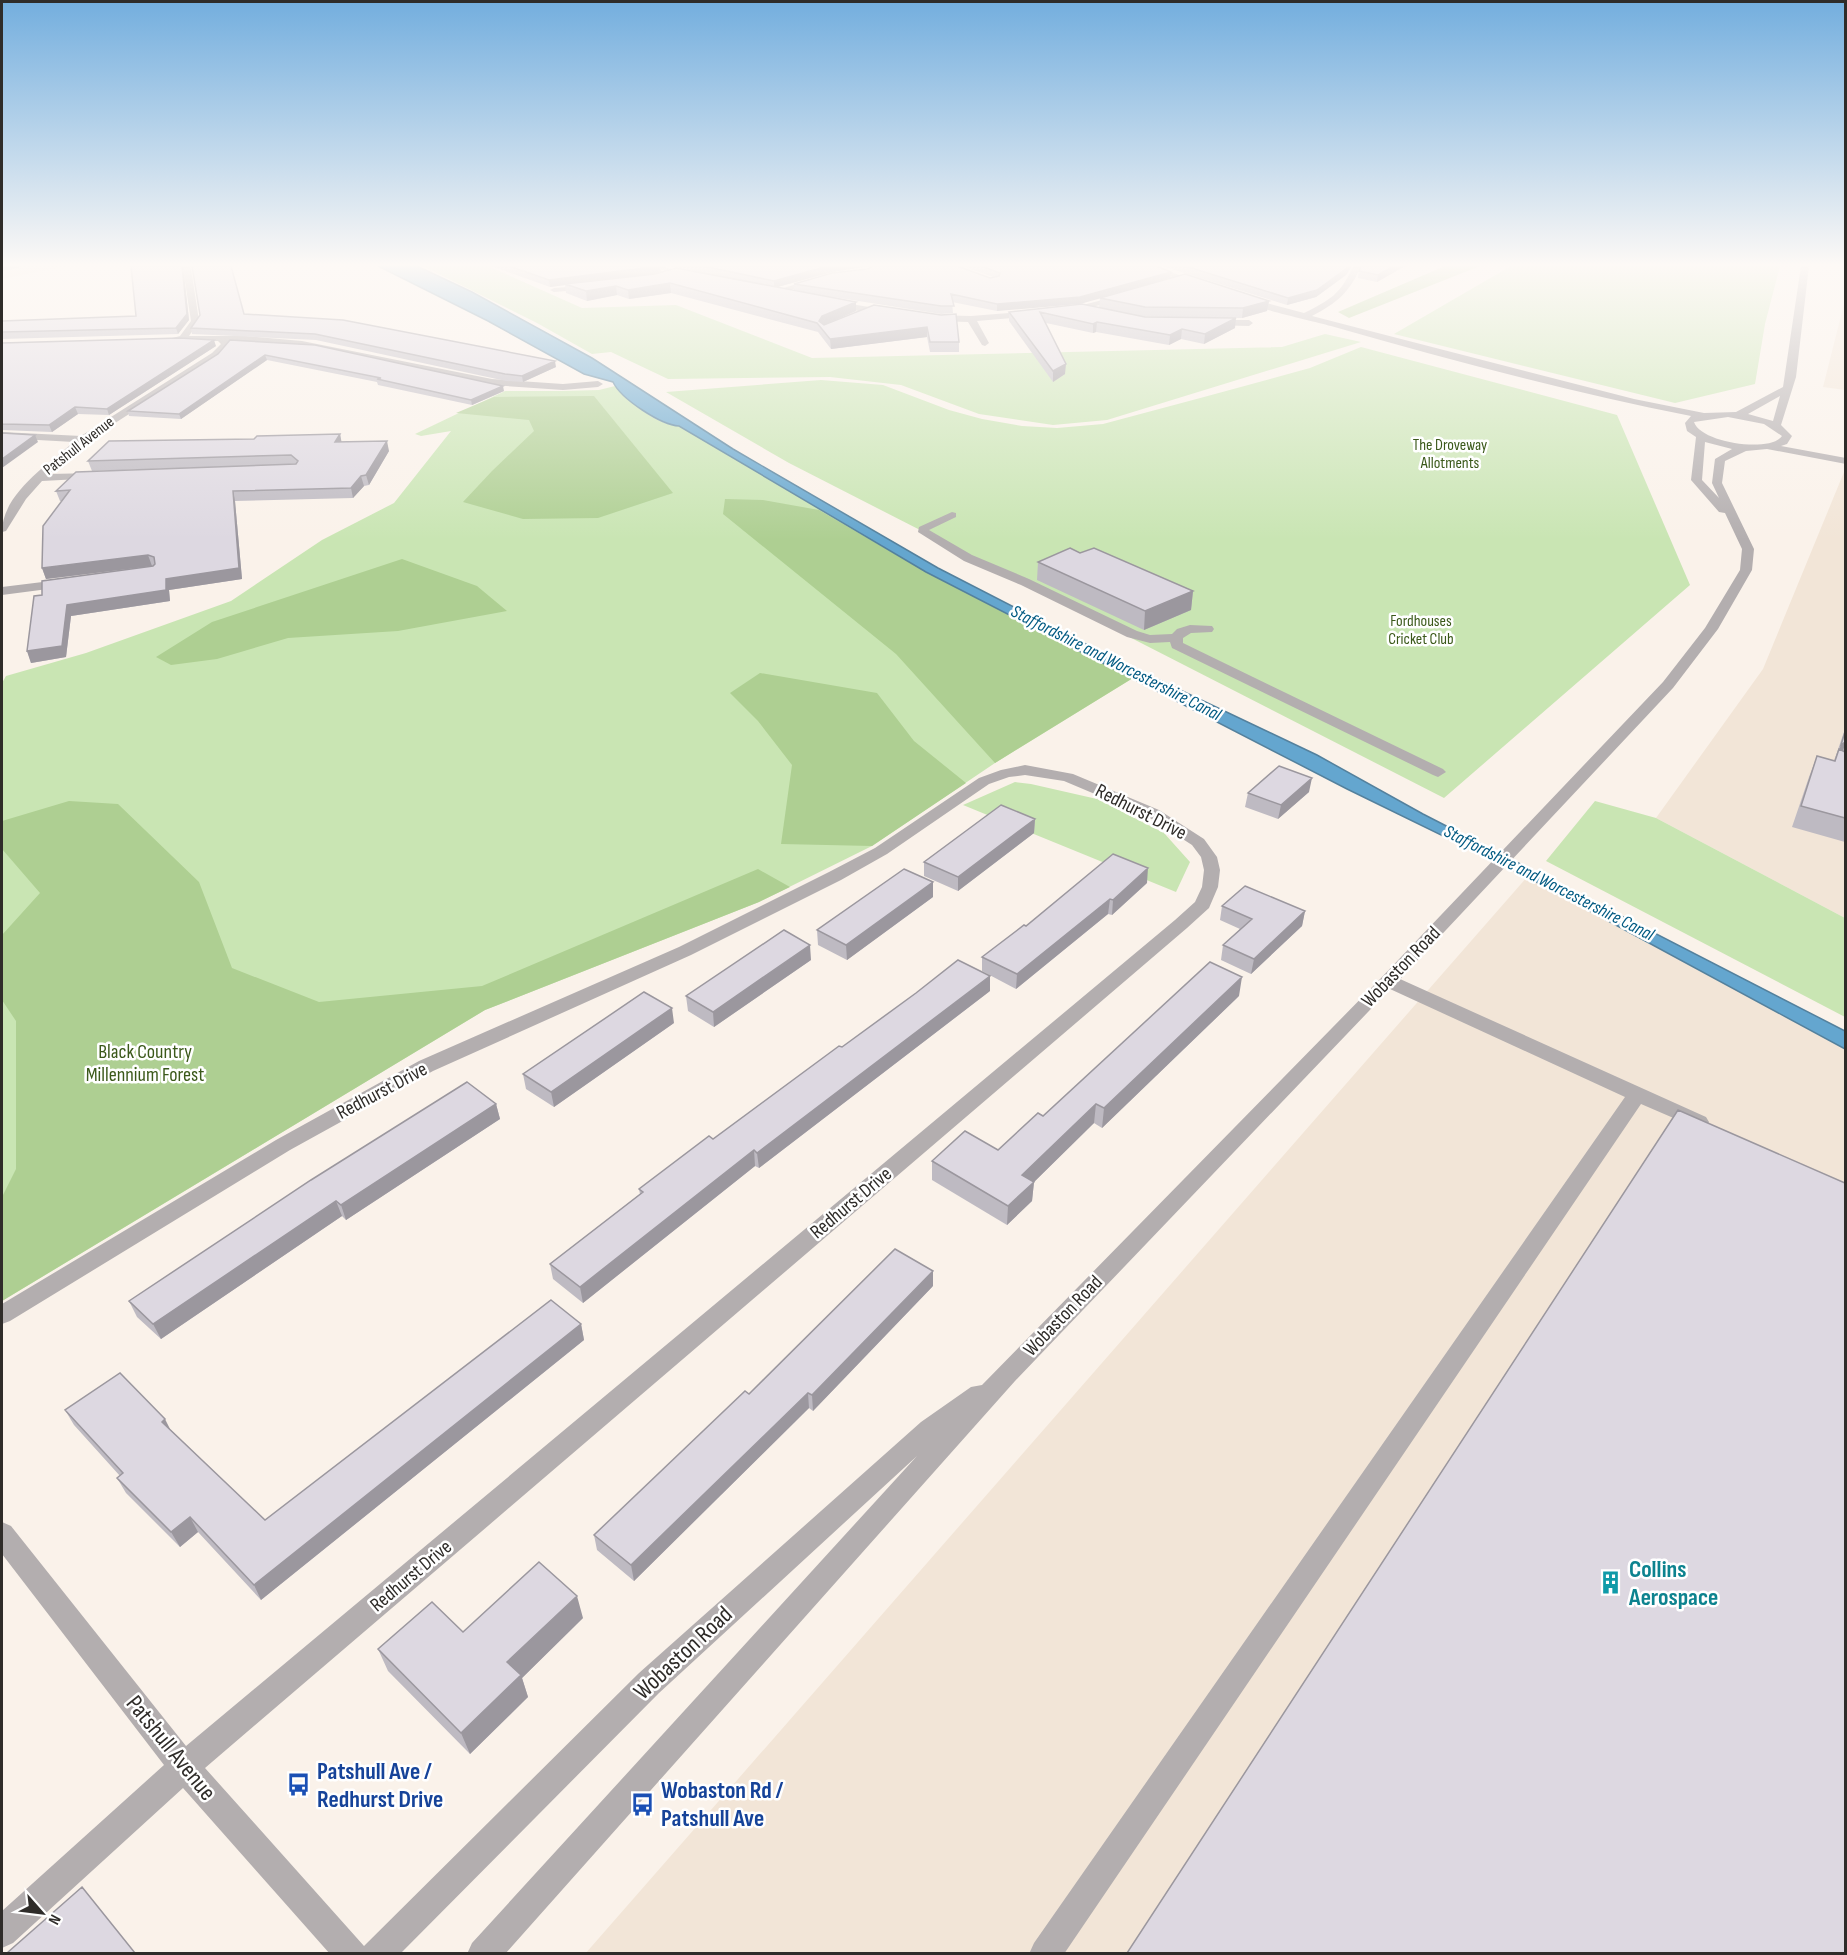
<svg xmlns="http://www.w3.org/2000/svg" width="1847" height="1955" font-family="'Sofia Sans Condensed',sans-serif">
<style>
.built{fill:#f2e5d7}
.green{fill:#c9e5b3}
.forest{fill:#aecf92}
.water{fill:#64a6cf;stroke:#54819d;stroke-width:1.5}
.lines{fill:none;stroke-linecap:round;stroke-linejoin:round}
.minor{fill:#b3aeaf;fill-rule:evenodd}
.wall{fill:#bebac2}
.shaded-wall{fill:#9b979e}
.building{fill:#ddd8e1;stroke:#9b979e;stroke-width:1.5}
.labels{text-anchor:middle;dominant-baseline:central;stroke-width:5;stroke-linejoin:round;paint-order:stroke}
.far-park-label{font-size:16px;fill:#3b591a;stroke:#fff}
.far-street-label{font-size:16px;fill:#2f2c29;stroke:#fff}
.far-water-label{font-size:18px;font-style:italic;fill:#025a82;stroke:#fff}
.street-label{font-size:20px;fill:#2f2c29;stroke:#fff}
.park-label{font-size:20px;fill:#3b591a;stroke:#fff}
.near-culture-label{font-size:24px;font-weight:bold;fill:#0d838f;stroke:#fff;text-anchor:start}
.near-street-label{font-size:24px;fill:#2f2c29;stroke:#fff}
.near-transit-label{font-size:24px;font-weight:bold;fill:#164399;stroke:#fff;text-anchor:start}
</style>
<rect width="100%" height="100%" fill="#faf2ea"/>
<path class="built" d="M2,266H67L2,279Z
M1845,300V390L1823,387Z
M1844,472H1845V918L1656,818L1763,669Z
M1527,877L1845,1049V1953L585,1954Z"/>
<path class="green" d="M423,266H488L582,308L676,305L812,358L1282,347L1325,334L1361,342L1107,420L1053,425L979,414L901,385L830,377L668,379L611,352L592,354L537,323Z
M1511,266H1780L1765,324L1755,384L1675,403L1394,334Z
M1361,347L1617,415L1690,585L1444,798L789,463L666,392L821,380L883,385L949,410L982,419L1022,426L1057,428L1103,424L1204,397L1310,368Z
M615,386C630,403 657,425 679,426L926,572L1133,678L995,763L872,846L759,902L485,1010L2,1301V683L6,676L86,653L231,601L322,540L394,503L451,431L421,436L415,434L505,391H561L599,390Z
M1015,782L1031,784L1097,799L1164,833L1190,862L1176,892L963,805Z
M1595,801L1656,818L1845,918V1017L1546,861Z"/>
<path class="forest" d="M1445,266H1480L1349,318L1338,312Z
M594,396L673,493L598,518L523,519L463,502L492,471L534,431L529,420L456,413L494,397Z
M725,499L763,500L819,510L926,572L1133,678L995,763L896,654L723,514Z
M402,559L477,586L507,611L398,631L288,638L217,659L171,665L156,657L212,622Z
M760,673L877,693L914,741L966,783L872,846L781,844L792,765L758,721L730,693Z
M69,801L118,804L199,882L232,968L319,1002L482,986L758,869L790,887L759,902L485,1010L2,1301V1197L16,1169V1021L2,1000V935L40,893L2,849V821Z"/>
<path class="water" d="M378,266H417L472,292L592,358L733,449L938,568L1115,659L1317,755L1423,814L1845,1031V1049L1527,877L1347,789L926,572L679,426C661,425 621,399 613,382L584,374L488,321Z"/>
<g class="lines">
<path class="minor" d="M20,266L19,268L2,271V267Z
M186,266L191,268L199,321L189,336H246L302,341L492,379L563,384L598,381L603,384L598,387L563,390L492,385L319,349L285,344L228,341L230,344L218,357L87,441L49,474L95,473L99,474V478L42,481L26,499L6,531L2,532C2,494 48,464 74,442L2,438V432L81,436L212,353L221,344L218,341L173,342L169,339L180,336L191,321L183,268Z
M649,266H662L694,276L690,278Z
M1144,266H1155L1205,285L1198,287Z
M1353,266H1361C1350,292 1337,303 1312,316L1634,399L1704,413L1736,412L1783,387L1801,266H1809L1796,377L1781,425L1792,436L1787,444L1781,446L1846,458V464L1767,449L1746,451L1725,461L1722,483L1754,549L1752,570L1718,629L1673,688L1400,979L1706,1117L1709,1122L1706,1127L1699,1129L1641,1104L1064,1954H1029L1034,1943L1625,1097L1390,989L1015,1381L505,1954H467L472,1943L917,1456L659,1693L400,1954H330L183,1788L13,1943L2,1948V1911L164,1765L2,1554V1522L11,1526L186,1746L1175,920L1195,902L1202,887L1204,870L1201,857L1192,845L1147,816L1064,781L1025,775L1009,777L989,784L887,854L841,880L691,955L433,1071L290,1150L10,1321L2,1324V1304L276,1140L419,1061L679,947L829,872L875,848L979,778L1001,770L1025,765L1073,774L1159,810L1204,839L1217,857L1220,870L1218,887L1209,908L1187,928L205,1768L364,1946L639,1673L921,1422L971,1387L982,1385L1382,977L1663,682L1705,628L1740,570L1742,549L1725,513L1719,512L1691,480L1696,437L1687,431L1685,423L1691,416C1570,392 1450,360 1331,326C1310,320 1255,309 1240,299L1244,297L1304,313C1330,300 1341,294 1353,266ZM1780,396L1773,421L1748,414ZM1728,417L1764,424L1782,436C1770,453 1701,443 1694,422ZM1705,442L1732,449L1715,459L1712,483L1719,498L1702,480Z
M817,278H820V282L774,294L770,292Z
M594,285L595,287L591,289L554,292L550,290L554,288Z
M1122,295H1125V299L1067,313L1063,310Z
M832,301L888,310L892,313L888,316L829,306L828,304Z
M1034,311L1038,314L1037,316L977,321L989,343L985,346L982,345L968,322L933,321L929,318L933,315L971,316Z
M1212,320H1249L1253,323L1249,326L1209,325V321Z
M952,512L956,513V517L929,530L972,555L1029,579L1137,631L1150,635L1172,634L1177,629L1190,625L1212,626L1214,629L1212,632L1191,633L1183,638V643L1443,769L1446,772L1438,777L1433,775L1172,648L1170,642L1150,643L1127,637L1021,585L964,561L918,532L919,527Z
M67,579L73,583L71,586L2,595V587Z"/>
</g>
<path class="wall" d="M131,266H183L189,320L178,334L2,339V340V321L136,316Z
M188,266H231L244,314L556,367L523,382L506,381L316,340L192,334L191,328L200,315L192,267Z
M491,266H660L661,273L726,278L671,266H870L832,272L777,287L794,290V284L993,277L962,266H1156L1171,272L1170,279L1269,301L1267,311L1242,318L1152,317L1235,328L1204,344L1181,339L1169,345L1096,332L1093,333L1046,323L1065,374L1053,382L1009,321V312L1099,308L1100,298L1149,284L997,311L952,302L953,313L941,314L833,297L856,302V311L824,325L874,305L959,342V352H930L927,337L831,349L818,332L671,293L629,299L617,295L587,301L566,293L565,285L550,287Z
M1162,266H1352L1346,275L1316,297L1287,305Z
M1405,266L1377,282L1358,278L1359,271Z
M230,340L504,391L472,405L378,385L377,382L267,360L181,419L129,416L128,411L218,354Z
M2,343L216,346L109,415L78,414L52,432L2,430Z
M340,434L341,442L389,451L369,485L364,486L353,498L235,501L242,579L169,590L170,601L71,616L66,657L31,663L27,651L42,595L153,566L46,579L42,568L62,501H60L56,491L244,466L92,471L88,461L254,439Z
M1038,562L1193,591L1191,610L1144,630L1037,580Z
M1845,729V842L1792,827L1809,777L1817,756L1834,761Z
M1309,792L1278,819L1245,807L1248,793Z
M1035,819L1034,833L958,891L924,876V862Z
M1147,883L1112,915L1108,914L1016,989L982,971V957L1026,926Z
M933,897L847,960L818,945L817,930Z
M1222,906L1305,911L1302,926L1251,974L1221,960L1223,945L1240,929L1220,920Z
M811,960L714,1027L688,1011L686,996Z
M990,991L759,1168L755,1166L583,1303L553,1279L550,1264L640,1194L639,1189L713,1139L842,1047Z
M1239,996L1102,1128L1094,1123L1034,1182L1032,1201L1007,1225L932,1180V1161L998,1150L1043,1116Z
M674,1023L554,1107L526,1089L523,1074Z
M496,1104L500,1119L346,1220L342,1216L161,1339L137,1317L129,1301Z
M933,1286L813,1411L809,1408L634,1581L597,1550L594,1535L749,1394Z
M581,1324L584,1340L261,1600L198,1532L180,1547L126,1493L117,1478L120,1476L74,1425L65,1410L171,1430L265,1520Z
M583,1618L522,1678L528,1697L470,1754L388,1671L378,1649L463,1632Z"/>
<path class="shaded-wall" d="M182,266H183L189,320L178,334L176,328Z
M660,266L661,273L568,285L565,284V285L550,287L549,280Z
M828,266H870L832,272L774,288V281Z
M1349,266H1352L1346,275L1316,297L1287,305L1288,298Z
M1394,266H1405L1377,282L1378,275Z
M1171,272L1170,279L1080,304L997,311V304Z
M670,283L671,293L629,299L628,290Z
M616,286L617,295L587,301L586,291Z
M1269,301L1267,311L1242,318L1243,308Z
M856,302V311L822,326L819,321L822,316Z
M1236,318L1235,328L1204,344L1205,334Z
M1097,322L1096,332L1093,333V324Z
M927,327V337L831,349L830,339Z
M1182,329L1181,339L1169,345L1170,335Z
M214,340L216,346L109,415L107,409Z
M265,355L267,360L181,419L179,414Z
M555,361L556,367L523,382L522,376Z
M1066,364L1065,374L1053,382V371Z
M503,386L504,391L472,405L471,400Z
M75,407L78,414L52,432L49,425Z
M340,434L342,444L335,442Z
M35,435L38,442L2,468V459Z
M387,441L389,451L369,485L366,475Z
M361,476L364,486L353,498L351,488Z
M233,491L235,501L242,579L169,590L170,601L71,616L66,657L31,663L27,651L67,605L166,579Z
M148,555L152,566L46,579L42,568Z
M1193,591L1191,610L1144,630L1145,611Z
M1845,742V745L1839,761V749L1832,765L1841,745Z
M1312,778L1309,792L1278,819L1281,805Z
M1035,819L1034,833L958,891V877Z
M1148,868L1147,883L1112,915L1113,900Z
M933,882V897L847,960L846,945Z
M1110,899L1108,914L1016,989L1017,974Z
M1305,911L1302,926L1251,974L1254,959Z
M810,945L811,960L714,1027L713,1012Z
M990,976V991L759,1168L757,1153Z
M1242,977L1239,996L1102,1128L1104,1108Z
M672,1008L674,1023L554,1107L551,1092Z
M496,1104L500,1119L346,1220L341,1205Z
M1096,1104L1094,1123L1034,1182L1032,1201L1007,1225L1008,1206L1022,1175Z
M754,1150L755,1166L583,1303L580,1287Z
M336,1201L342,1216L161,1339L153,1324Z
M933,1271V1286L813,1411L812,1395Z
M581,1324L584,1340L261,1600L254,1585Z
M808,1393L809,1408L634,1581L631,1565Z
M165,1419L173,1435L162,1422Z
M190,1517L198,1532L180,1547L171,1532Z
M577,1596L583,1618L522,1678L528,1697L470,1754L461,1733L507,1662Z"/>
<path class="building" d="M131,266H182L187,314L176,328L2,332V321L136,316Z
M192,266H231L244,314L343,320L555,361L522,376L505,374L315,334L191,328L200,315Z
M509,266H660L549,280Z
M703,266H828L774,281Z
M874,266H957L990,278L999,276L1000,273L981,266H1156L1171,272L1080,297L997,304L951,294L954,306H941L794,284L832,273L867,269Z
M1185,266H1349L1347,268L1317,290L1288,298Z
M1361,266H1394L1378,275L1359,271Z
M676,268L856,302L822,316L819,321L824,325L874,305L941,315L956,314L959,342H930L927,327L830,339L817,323L670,283L628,290L616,286L586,291L565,284L655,274Z
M1185,274L1269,301L1243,308L1145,307L1100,298Z
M1082,304L1145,317L1236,318L1205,334L1182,329L1170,335L1097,322L1093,324L1040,312L1066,364L1053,371L1009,312Z
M180,338L214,340L107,409L75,407L49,425L2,424V343Z
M230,340L315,345L503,386L471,400L377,379L381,378L265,355L179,414L128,411L218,354Z
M2,433L35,435L2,459Z
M340,434L335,442L387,441L366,475L361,476L351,488L233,491L239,568L166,579V590L67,605L62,646L27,651L34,596L42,595V581L153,566L155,564L154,557L148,555L42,568L43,526L70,490L56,491L76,472L296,464L298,461L291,455L88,461L109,441L254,439L257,436Z
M1070,548L1080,553L1094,548L1193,591L1145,611L1038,562Z
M1845,732V742L1841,745Z
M1839,749L1845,752V818L1801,806L1817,756L1835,761Z
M1279,766L1312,778L1281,805L1248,793Z
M1001,805L1035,819L958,877L924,862Z
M1113,854L1148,868L1113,900L1110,899L1017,974L982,957L1024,925L1026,926Z
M904,869L933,882L846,945L817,930Z
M1245,886L1305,911L1254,959L1223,945L1252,919L1222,906Z
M784,930L810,945L713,1012L686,996Z
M958,960L990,976L757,1153L754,1150L580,1287L550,1264L643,1192L639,1189L709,1136L713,1139L839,1046L842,1047L916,993Z
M1210,962L1242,977L1104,1108L1096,1104L1022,1175L1034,1182L1008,1206L932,1161L965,1131L998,1150L1038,1113L1043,1116Z
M644,992L672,1008L551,1092L523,1074Z
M467,1082L496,1104L341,1205L336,1201L153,1324L129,1301L311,1180Z
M1678,1110L1845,1183V1953H1127Z
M895,1249L933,1271L812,1395L808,1393L631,1565L594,1535L745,1391L749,1394Z
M551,1300L581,1324L254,1585L190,1517L171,1532L117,1478L123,1473L65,1410L120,1373L165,1419L162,1422L265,1520Z
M539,1562L577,1596L507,1662L521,1675L461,1733L378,1649L432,1602L463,1632Z
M82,1887L135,1953H7Z"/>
<linearGradient id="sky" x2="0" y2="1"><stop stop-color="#73aede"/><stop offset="0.49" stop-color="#fdf9f6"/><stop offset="1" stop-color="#fdf9f6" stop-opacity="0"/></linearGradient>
<rect width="1847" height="540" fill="url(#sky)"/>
<defs>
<symbol id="building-bare" viewBox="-9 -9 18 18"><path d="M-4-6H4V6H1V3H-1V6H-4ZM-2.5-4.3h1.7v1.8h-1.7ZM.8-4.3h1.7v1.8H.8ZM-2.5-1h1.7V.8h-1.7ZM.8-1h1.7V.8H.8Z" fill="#0f9aa8" stroke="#fff" stroke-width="2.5" paint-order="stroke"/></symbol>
<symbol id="bus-bare" viewBox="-9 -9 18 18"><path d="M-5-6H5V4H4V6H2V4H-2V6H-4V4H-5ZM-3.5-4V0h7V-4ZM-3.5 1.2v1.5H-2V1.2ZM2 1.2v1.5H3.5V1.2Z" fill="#1a4fb4" stroke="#fff" stroke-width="2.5" paint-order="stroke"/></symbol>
</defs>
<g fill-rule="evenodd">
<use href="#building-bare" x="1594" y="1566" width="33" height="33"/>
<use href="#bus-bare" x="282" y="1768" width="33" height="33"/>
<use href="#bus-bare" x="626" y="1788" width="33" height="33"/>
</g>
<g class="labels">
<g class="far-park-label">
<text x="1450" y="445">The Droveway<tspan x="1450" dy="18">Allotments</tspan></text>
<text x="1421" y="621">Fordhouses<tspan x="1421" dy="18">Cricket Club</tspan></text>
</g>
<g class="far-street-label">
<text transform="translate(79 446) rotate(-38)">Patshull Avenue</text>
</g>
<g class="far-water-label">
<text transform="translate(1116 663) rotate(27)">Staffordshire and Worcestershire Canal</text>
<text transform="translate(1549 883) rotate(27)">Staffordshire and Worcestershire Canal</text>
</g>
<g class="street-label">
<text transform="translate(1141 812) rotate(27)">Redhurst Drive</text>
<text transform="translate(1401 967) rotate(-46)">Wobaston Road</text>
<text transform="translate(382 1091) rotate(-28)">Redhurst Drive</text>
<text transform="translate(851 1203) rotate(-40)">Redhurst Drive</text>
<text transform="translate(1063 1316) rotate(-46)">Wobaston Road</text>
<text transform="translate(411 1576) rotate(-40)">Redhurst Drive</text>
</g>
<g class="park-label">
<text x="145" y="1052">Black Country<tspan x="145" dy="23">Millennium Forest</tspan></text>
</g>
<g class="near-culture-label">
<text x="1629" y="1569">Collins<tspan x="1629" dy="28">Aerospace</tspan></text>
</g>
<g class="near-street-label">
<text transform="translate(683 1653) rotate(-43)">Wobaston Road</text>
<text transform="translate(171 1748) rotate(51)">Patshull Avenue</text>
</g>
<g class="near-transit-label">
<text x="317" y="1771">Patshull Ave /<tspan x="317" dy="28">Redhurst Drive</tspan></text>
<text x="661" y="1790">Wobaston Rd /<tspan x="661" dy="28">Patshull Ave</tspan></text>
</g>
</g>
<rect width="1847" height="1955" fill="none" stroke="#2f2c29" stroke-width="6"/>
<g transform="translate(42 1913) rotate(118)" stroke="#ffffff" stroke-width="4.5" paint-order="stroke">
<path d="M0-4.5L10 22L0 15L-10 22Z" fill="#2f2c29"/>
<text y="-9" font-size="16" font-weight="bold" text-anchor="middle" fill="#2f2c29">N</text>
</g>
</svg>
